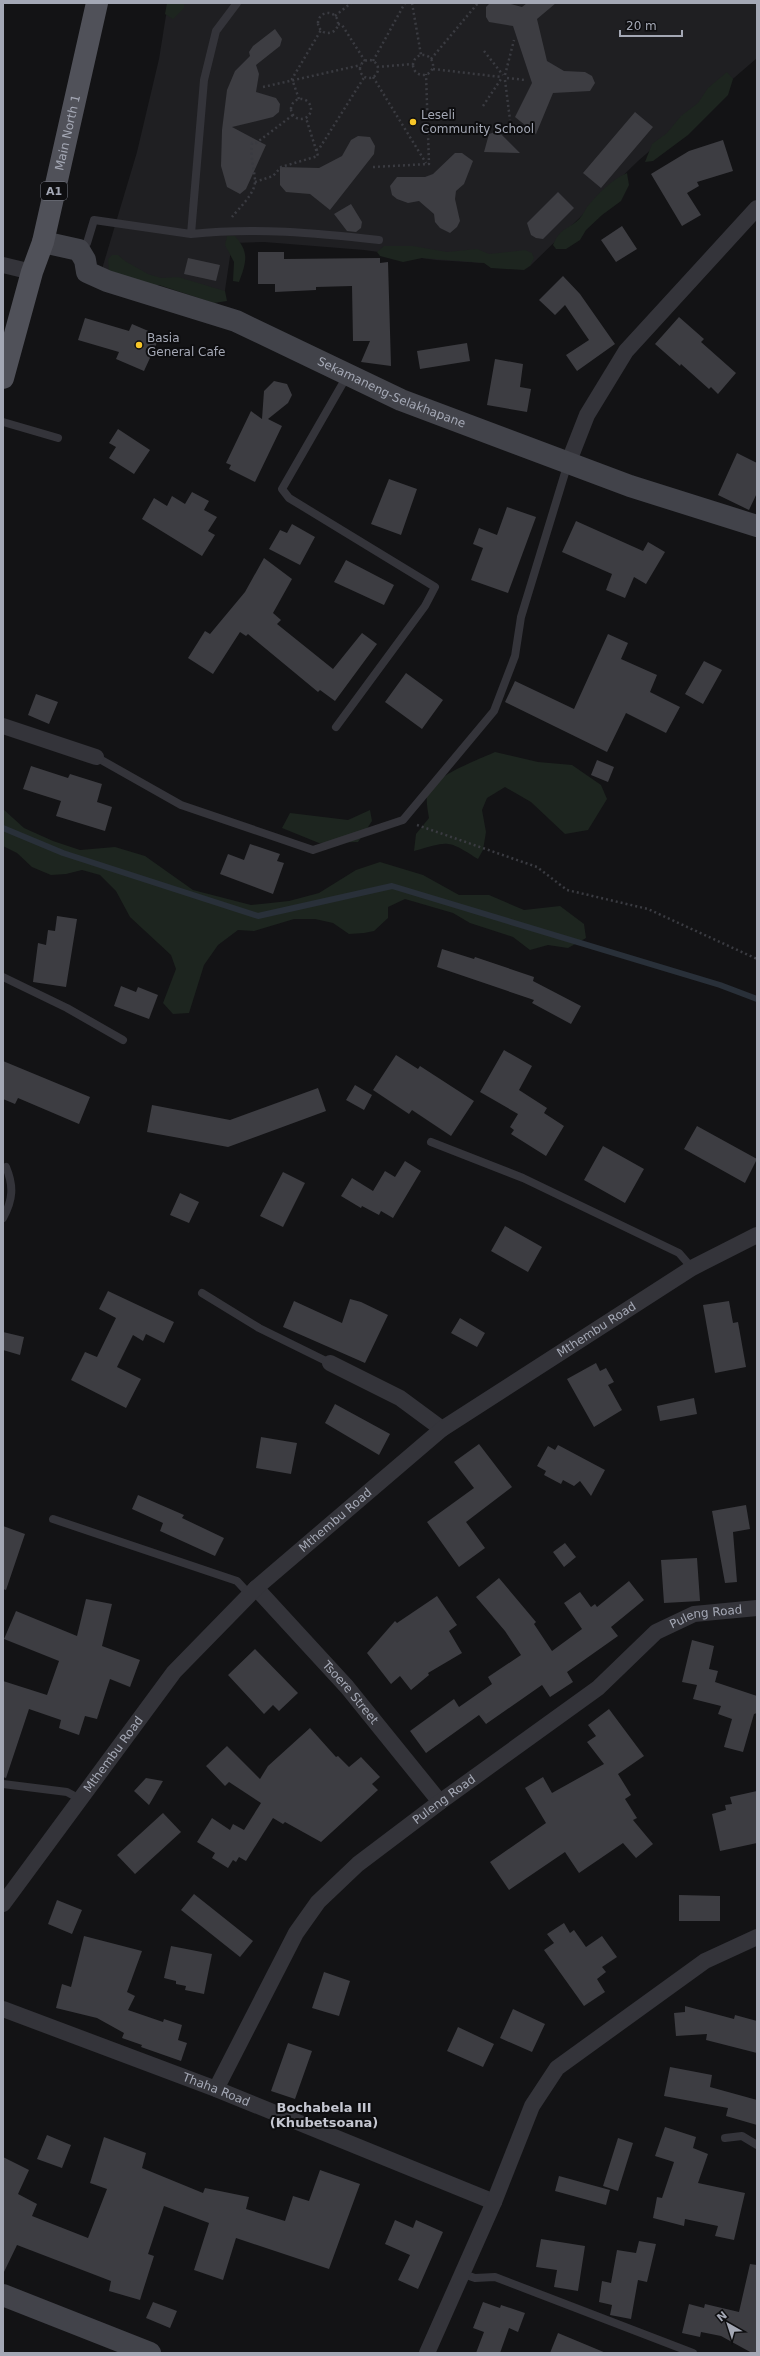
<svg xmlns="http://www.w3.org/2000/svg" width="760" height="2356" font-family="'DejaVu Sans',sans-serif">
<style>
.built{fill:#1f1f22}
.green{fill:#1d251f}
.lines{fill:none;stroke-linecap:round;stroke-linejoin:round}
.stream{stroke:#293039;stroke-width:6}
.building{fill:#3d3d42}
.path{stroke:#3a3b41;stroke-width:2.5;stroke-dasharray:2 3;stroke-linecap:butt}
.lane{stroke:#34343a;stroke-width:8}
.street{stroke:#34343a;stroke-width:16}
.secondary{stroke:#42434a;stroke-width:22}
.primary{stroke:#505159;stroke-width:22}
.poi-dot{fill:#f7c628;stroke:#0e0e10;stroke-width:1.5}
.labels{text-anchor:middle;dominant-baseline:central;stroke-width:4;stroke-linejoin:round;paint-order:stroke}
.shield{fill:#0e0e10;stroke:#777a84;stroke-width:1}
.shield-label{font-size:11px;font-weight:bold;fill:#a4a8b5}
.poi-label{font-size:12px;fill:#a4a8b5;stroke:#0e0e10;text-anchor:start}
.street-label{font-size:12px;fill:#a4a8b5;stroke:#0e0e10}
.neighbourhood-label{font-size:13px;font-weight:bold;fill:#c5c7d1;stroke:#0e0e10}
</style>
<rect width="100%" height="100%" fill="#131315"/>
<path class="built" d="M168,3H757V58L638,161L530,266L436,260L364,250L264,242L232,243L224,297L102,269L137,152L159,59Z"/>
<path class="green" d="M167,3H184V8L173,19L165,14Z
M727,72L733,79L728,95L688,135L653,161L645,162L652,144L667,133L681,116L698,103L708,88Z
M627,173L629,185L621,201L602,215L586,230L580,240L566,249H556L553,245C560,229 564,231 576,222C581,218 584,212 587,207C598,194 612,179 627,173Z
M227,236H235C249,252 247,261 239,282L233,281L234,262L225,245Z
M384,246H413L447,252L477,249L489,254L525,250L532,253L534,258L530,266L524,270L491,268L484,263L422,258L403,262L380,256L377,252Z
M112,255H118L125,261L148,274L161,278L178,277L225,291L227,301L214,303L159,285H145L109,271L108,259Z
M495,752L538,762L572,765L601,785L607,799L588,830L565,834L531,802L505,787L487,798L482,810L486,832L483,850L478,859C447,839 449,841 414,851L416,834L429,818C428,812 426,802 427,796C431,776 478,760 495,752Z
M3,809L24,828L53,841L80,850L115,847L145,856L193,890L251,905L289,901L319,893L356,870L380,862L423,875L459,895H489L524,910L560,906L584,924L586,938L568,948L548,945L530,950L513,937L470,923L453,913L405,899L388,907V918L374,931L364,933L349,934L333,923L315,919H294L254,931L238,930L218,945L204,965L189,1013L173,1014L163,1003L176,969L171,955L130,917L116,891L100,875L82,870L66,874L51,875L32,867L17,853L3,846Z
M370,810L372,821L358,842L319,843L282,828L290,813L348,820Z"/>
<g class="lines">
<path class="stream" d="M3,828L63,853L258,916L392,886L720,985L757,999"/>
</g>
<path class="building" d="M490,3H507L522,7L527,3H556L537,19L547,61L564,71L585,72L592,76L595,83L590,91L553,93L536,134L515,117L532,83L513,26L489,22L486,17V7Z
M275,29L282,39L280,46L256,65L259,74L256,92L276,98L280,104L279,112L273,117L232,127L266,145L246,189L240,194L227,187L221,166L222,130L227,90L235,71L250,56L249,52L253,46Z
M635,112L653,127L601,188L583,173Z
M498,131L520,153L484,152L489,134Z
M358,136L370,137L375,146L374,154L330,210L310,194L286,192L280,185V167L319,168L342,156L351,140Z
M723,140L733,171L697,182L699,186L687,193L701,215L682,226L651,174L689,151Z
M455,153H462L473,161L464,184L456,191L455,199L460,221L457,227L450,233L440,228L435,222L434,214L419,201L408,203L397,199L392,195L390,186L397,177H425L433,174Z
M558,192L574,208L543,239L536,238L531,235L527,223Z
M351,204L362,222L361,228L356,232L347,231L334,214Z
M622,226L637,249L616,262L601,240Z
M258,252H284V259L380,258V263L388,262L391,366L361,362L370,341H353L352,286L316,287V290L275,292V284H258Z
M188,258L220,265L216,281L184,274Z
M563,276L580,294L615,344L577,371L566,355L589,340L565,305L555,315L539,300Z
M679,317L704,339L701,342L736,373L718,394L711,387L709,389L681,364L680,366L655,344Z
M85,318L129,331L132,324L160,336L144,371L116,359L119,352L78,340Z
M467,343L470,361L420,369L417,351Z
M495,359L523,364L520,387L531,389L527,412L487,405Z
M274,381L287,384L292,395L288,403L268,419L282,426L255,482L229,469L231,465L226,463L251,411L262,419L264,391Z
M118,429L150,450L134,474L109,458L116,447L109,443Z
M737,453L757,463V493L749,510L718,495Z
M389,479L417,489L401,535L371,524Z
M192,492L209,501L204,510L217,517L208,531L215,535L202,556L142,519L154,498L167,506L172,496L185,504Z
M507,507L536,517L508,593L471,580L483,548L473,544L479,528L497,535Z
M576,521L643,551L648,542L665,552L646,584L634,577L625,598L606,590L612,574L562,552Z
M292,524L315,537L300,565L269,549L280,530L287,533Z
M264,558L292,579L273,613L281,620L277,624L333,669L362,633L377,644L335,701L320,690L318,692L248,634L246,636L240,632L213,674L188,658L205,631L210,634L245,592Z
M346,560L394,585L384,605L334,582Z
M608,634L628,643L621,659L657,675L650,692L680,707L666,733L626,713L607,752L505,702L515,681L574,709Z
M704,661L722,670L703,704L685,694Z
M406,673L443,700L422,729L385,702Z
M36,694L58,702L49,724L28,715Z
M597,760L614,767L608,782L591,775Z
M31,766L68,778L70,774L102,784L97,802L112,807L105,831L56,816L61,801L23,789Z
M250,844L280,854L277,861L284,863L273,894L220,874L228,854L244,860Z
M57,916L77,919L66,987L33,982L38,943L46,945L48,930L55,931Z
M442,949L474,959L475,957L534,977L533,981L581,1006L571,1024L532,1003L534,1000L437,967Z
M121,986L136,992L138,987L158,995L149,1019L114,1006Z
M504,1050L532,1066L519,1090L547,1108L544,1113L564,1126L546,1156L511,1134L514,1130L510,1127L518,1114L480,1092Z
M396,1055L418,1069L420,1066L474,1101L451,1136L412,1110L409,1114L373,1090Z
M3,1061L90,1097L79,1124L18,1098L15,1104L3,1099Z
M355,1085L372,1095L364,1110L346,1100Z
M318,1088L326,1111L228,1147L147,1132L152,1105L230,1120Z
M697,1126L757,1159L745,1183L684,1149Z
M603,1146L644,1169L625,1203L584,1180Z
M405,1161L421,1171L393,1218L381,1211L379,1215L362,1206L361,1208L341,1196L352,1178L373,1191L385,1171L395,1177Z
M283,1172L305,1183L283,1227L260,1216Z
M180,1193L199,1202L189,1223L170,1215Z
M505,1226L542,1247L528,1272L491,1251Z
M108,1291L174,1322L164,1343L146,1334L143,1341L133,1335L117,1367L141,1379L126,1408L71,1380L85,1352L97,1357L116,1318L99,1309Z
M350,1299L361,1302L388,1315L365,1363L283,1327L294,1301L342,1323Z
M729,1301L733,1323L738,1322L746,1367L715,1373L703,1305Z
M460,1318L485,1333L477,1347L451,1333Z
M3,1332L24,1337L20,1355L3,1350Z
M596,1363L600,1371L606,1368L614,1382L608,1385L622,1410L594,1427L567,1379Z
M694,1398L697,1414L660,1421L657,1406Z
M335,1404L390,1434L379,1455L325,1423Z
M261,1437L297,1443L291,1474L256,1468Z
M479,1444L512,1487L466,1522L485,1548L459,1567L427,1522L474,1488L454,1462Z
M558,1445L605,1470L591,1496L580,1481L574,1486L563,1480L561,1484L544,1475L546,1471L537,1466L548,1446L555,1450Z
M138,1495L184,1515L182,1518L224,1538L215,1556L160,1531L163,1523L132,1509Z
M746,1505L750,1529L733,1532L737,1582L725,1583L712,1511Z
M3,1526L25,1534L6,1590L3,1589Z
M565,1543L576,1557L564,1567L553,1552Z
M697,1558L700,1601L664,1603L661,1560Z
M499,1578L536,1622L534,1624L552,1651L582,1629L564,1603L580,1592L591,1607L595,1604L597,1607L629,1581L644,1600L611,1627L618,1636L567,1672L573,1682L550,1697L542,1685L486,1724L479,1715L426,1753L410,1731L454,1699L459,1707L492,1684L488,1677L521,1655L505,1631L476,1597Z
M437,1596L457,1625L449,1631L462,1653L428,1673L429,1675L411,1690L400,1676L391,1684L367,1653L395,1621L397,1623Z
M86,1599L112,1604L102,1646L140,1660L130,1687L110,1679L97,1719L85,1716L79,1735L59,1728L61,1720L29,1709L6,1778L3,1777V1681L47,1695L59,1661L4,1639L16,1611L77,1636Z
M692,1640L714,1646L709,1669L718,1671L715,1682L757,1696V1713L754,1714L743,1752L724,1747L732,1719L718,1714L721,1706L693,1699L697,1685L682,1682Z
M255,1649L298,1693L279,1711L273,1705L264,1714L228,1675Z
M609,1709L644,1756L618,1774L631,1795L625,1799L637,1818L633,1820L653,1844L636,1858L623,1843L579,1873L565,1852L509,1890L490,1862L546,1823L525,1788L543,1777L552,1793L604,1764L587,1742L596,1736L588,1725Z
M310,1728L336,1757L338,1756L349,1767L361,1757L380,1777L372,1784L378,1790L321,1842L285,1822L283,1824L273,1818L246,1861L239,1857L236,1862L233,1860L228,1868L212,1858L215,1853L197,1842L212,1818L230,1830L233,1824L244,1830L261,1803L229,1782L225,1786L206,1766L227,1746L260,1779L268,1766Z
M146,1778L163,1781L149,1805L134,1791Z
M757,1791V1843L720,1851L712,1814L726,1810L725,1805L732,1804L730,1797Z
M163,1813L181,1832L135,1874L117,1855Z
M194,1894L253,1941L240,1957L181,1910Z
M679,1895L720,1896V1921H679Z
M57,1900L82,1910L72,1934L48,1924Z
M564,1923L570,1933L574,1930L586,1947L602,1936L617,1957L602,1967L606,1972L597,1979L605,1992L584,2006L544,1950L554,1943L547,1934Z
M84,1936L142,1951L127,1992L135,1996L128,2010L163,2022L164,2019L182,2025L178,2040L187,2043L181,2061L141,2047L142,2045L122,2038L124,2033L97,2018L56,2008L62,1984L71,1987Z
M171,1946L212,1954L204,1994L185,1990L186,1986L176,1984V1981L164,1978Z
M324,1972L350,1981L339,2016L312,2008Z
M685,2006L734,2019L735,2015L757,2021V2053L706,2040L707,2034L676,2036L674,2013L685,2012Z
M513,2009L545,2024L532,2052L500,2038Z
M458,2027L494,2044L483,2067L447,2051Z
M288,2043L312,2051L295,2099L271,2091Z
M670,2067L712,2075L710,2087L757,2100V2125L726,2116L728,2108L664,2096Z
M665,2127L696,2137L693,2148L708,2154L698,2183L745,2193L734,2240L715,2236L718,2226L685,2219L684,2226L653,2218L657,2197L662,2198L674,2162L655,2156Z
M47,2135L71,2145L62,2168L37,2159Z
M104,2137L146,2153L142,2168L203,2193L205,2188L249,2197L246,2209L285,2221L293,2196L309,2201L320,2170L360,2184L329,2269L236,2238L223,2280L194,2270L209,2223L164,2206L148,2254L154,2256L140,2300L109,2291L111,2281L17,2245L3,2274V2157L29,2170L18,2194L37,2204L32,2216L88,2238L107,2189L90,2183Z
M618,2138L633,2143L618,2191L603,2186Z
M559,2176L610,2190L606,2205L555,2191Z
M395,2220L413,2228L416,2220L443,2232L418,2289L398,2280L410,2255L385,2244Z
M541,2239L585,2246L578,2291L554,2287L557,2270L536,2267Z
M639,2241L656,2244L647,2282L638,2280L631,2319L610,2315L612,2305L599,2302L602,2281L611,2283L617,2250L636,2253Z
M750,2264L757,2265V2353H752L721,2336L701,2332L700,2337L682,2333L689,2304L704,2308L705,2304L739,2312Z
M153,2302L177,2311L170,2328L146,2318Z
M483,2302L500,2308L501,2305L525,2313L518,2332L509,2328L500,2353H476L484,2332L473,2328Z
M558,2333L606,2353H550Z"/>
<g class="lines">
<path class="path" d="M412,3L421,55
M318 23a10 10 0 1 1 20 0a10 10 0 1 1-20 0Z
M335,16L351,3
M338,24L342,25L365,61
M484,51L503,75
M413 65a10 10 0 1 1 20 0a10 10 0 1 1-20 0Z
M431,59L478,3
M360 69a9 9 0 1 1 18 0a9 9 0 1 1-18 0Z
M373,61L405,3
M377,67L413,64
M433,69L501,77
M505,75L514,40
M373,77L426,163
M507,78L525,80
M505,80L510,120
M263,87L361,65
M299,99L292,79L321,30
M291 109a10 10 0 1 1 20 0a10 10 0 1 1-20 0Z
M483,106L501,79
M316,150L319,149L365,76
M373,167L429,164L426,74
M255,182L273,176L281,167L318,156L306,118
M232,217C239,208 256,193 255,180C254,167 250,157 252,143H256L293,115
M417,825L537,867L567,890L648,909L757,959"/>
<path class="lane" d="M191,234C254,227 317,233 379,240
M79,249L87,243L94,220L191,234L204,80L216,31L237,3
M3,422L58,438
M336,727L425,606L435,587L289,498L282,489L347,376
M96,757L181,805L313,850L403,820L494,711L515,656L521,617L568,463
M3,977L67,1008L123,1040
M431,1142L523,1178L679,1253L692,1268
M3,1218C13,1200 14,1186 6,1167
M202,1293L259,1328L330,1363
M53,1519L237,1581L249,1594
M3,1784L67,1792L80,1799
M725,2138L742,2136L757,2145
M463,2274L475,2278L495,2277L693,2353"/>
<g class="street">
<path d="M3,265L32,272"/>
<path d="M569,461L587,415L626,351L757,208"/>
<path d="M3,726L96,757"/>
<path d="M330,1363L400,1398L442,1429"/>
<path id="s1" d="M256,1588L347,1687L440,1802"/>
<path id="s2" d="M3,1904L174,1672L256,1588L442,1429L692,1268L757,1235"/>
<path id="s3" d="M3,2009L216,2089L494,2202"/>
<path id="s4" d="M216,2089L296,1933L318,1902L358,1864L440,1802L598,1688L656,1632L694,1614L757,1608"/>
<path d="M427,2353L494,2202L532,2106L557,2068L705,1961L757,1937"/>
</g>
<g class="secondary">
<path id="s5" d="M43,242L79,250L85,260L87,272L107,281L236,321L401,400L630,486L757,526"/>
<path d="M3,2295L150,2353"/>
</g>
<path class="primary" id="s6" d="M3,378L32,272L43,242L97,3"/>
</g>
<g class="poi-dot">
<circle cx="413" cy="122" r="4"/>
<circle cx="139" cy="345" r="4"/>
</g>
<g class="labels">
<rect class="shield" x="41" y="182" width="26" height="18" rx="3"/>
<g class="shield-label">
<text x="54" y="191">A1</text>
</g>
<g class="poi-label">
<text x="421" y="115">Leseli<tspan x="421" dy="14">Community School</tspan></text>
<text x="147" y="338">Basia<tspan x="147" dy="14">General Cafe</tspan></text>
</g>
<g class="street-label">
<text stroke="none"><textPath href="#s6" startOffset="254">Main North 1</textPath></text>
<text stroke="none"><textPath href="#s5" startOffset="389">Sekamaneng-Selakhapane</textPath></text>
<text stroke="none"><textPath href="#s2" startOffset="834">Mthembu Road</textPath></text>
<text stroke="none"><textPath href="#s2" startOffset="510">Mthembu Road</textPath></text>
<text stroke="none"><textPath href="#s4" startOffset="700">Puleng Road</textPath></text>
<text stroke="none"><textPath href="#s1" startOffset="141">Tsoere Street</textPath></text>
<text stroke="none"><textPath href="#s2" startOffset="186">Mthembu Road</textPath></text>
<text stroke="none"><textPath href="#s4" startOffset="376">Puleng Road</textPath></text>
<text stroke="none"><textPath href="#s3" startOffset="228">Thaha Road</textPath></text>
</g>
<g class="neighbourhood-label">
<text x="324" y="2107">Bochabela III<tspan x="324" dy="15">(Khubetsoana)</tspan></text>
</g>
</g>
<rect width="760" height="2356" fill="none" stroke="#a4a8b5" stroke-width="8"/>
<g transform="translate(728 2324) rotate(321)" stroke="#0e0e10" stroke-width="3" paint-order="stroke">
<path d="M0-3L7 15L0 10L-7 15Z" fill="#a4a8b5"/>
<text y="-6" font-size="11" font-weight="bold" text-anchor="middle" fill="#a4a8b5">N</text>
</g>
<path d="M620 30v6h62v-6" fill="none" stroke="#a4a8b5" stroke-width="2"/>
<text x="626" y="30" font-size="12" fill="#a4a8b5" stroke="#0e0e10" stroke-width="3" paint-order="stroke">20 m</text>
</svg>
